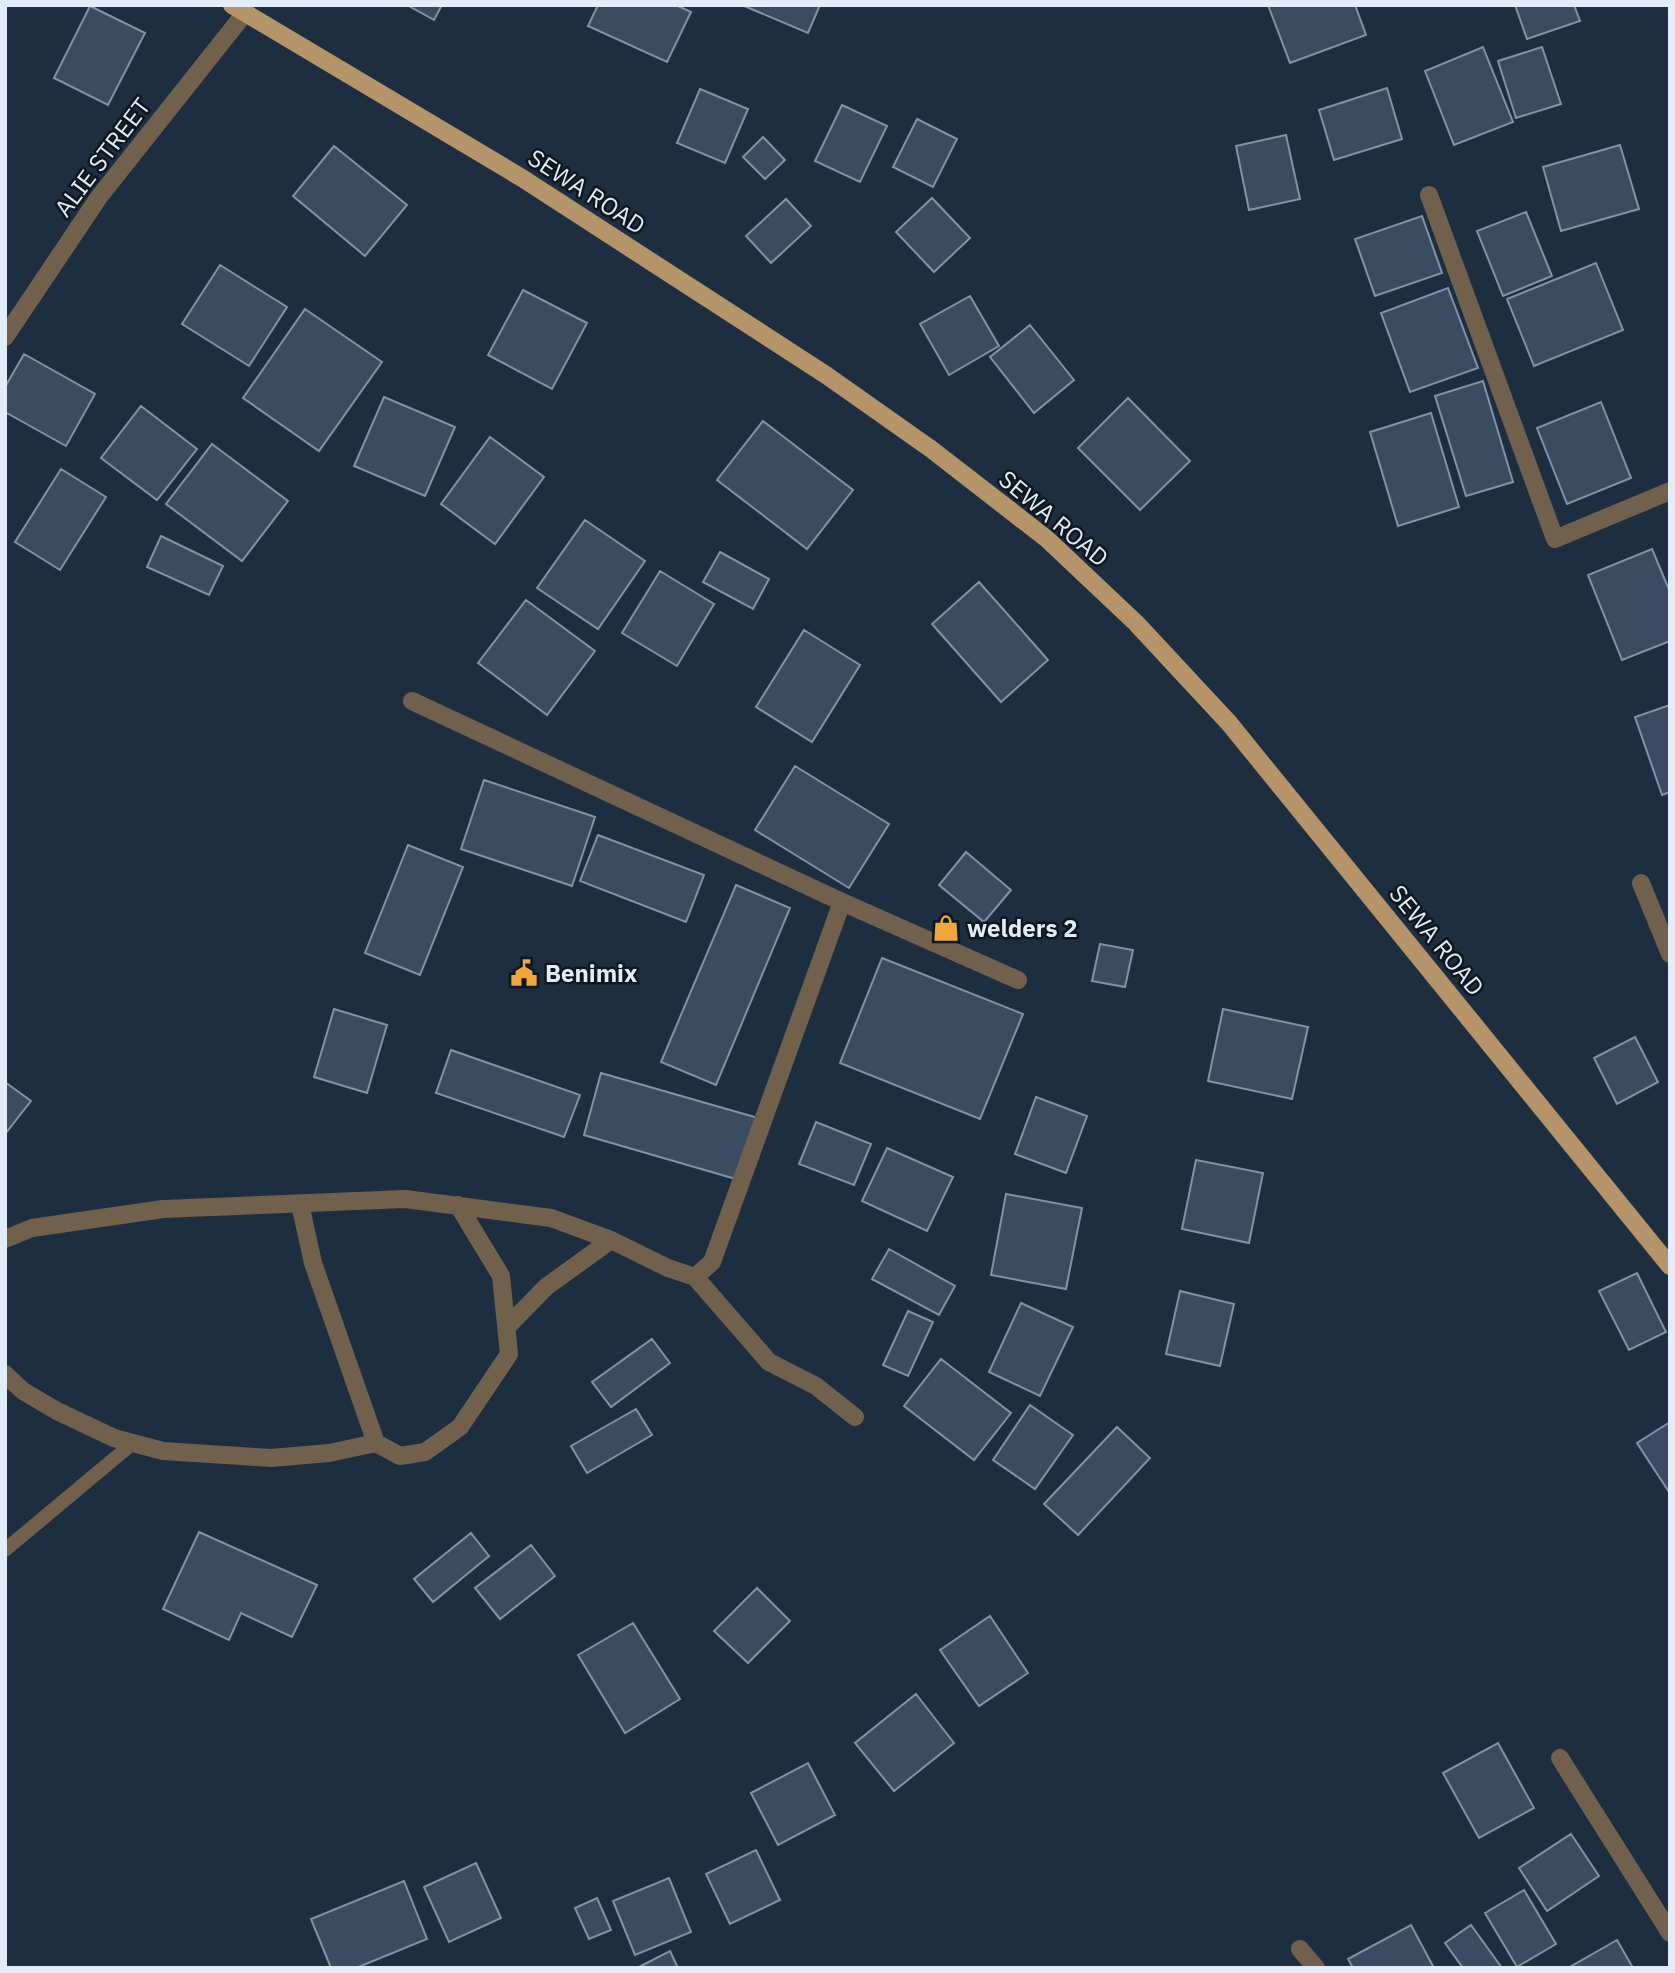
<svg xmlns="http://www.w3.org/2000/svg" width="1675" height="1973" font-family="'IBM Plex Sans',sans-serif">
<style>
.building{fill:#3b4c62;stroke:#8093ab;stroke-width:2}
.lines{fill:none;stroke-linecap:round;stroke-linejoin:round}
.service{stroke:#71614c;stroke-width:14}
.minor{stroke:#71614c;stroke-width:18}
.primary{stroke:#b69469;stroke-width:18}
.labels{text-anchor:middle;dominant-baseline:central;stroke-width:5;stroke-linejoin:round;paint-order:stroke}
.street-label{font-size:24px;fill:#e2edfa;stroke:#0e161e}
.poi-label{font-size:24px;font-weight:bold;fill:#e2edfa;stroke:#0e161e;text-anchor:start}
</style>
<rect width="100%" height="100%" fill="#1d2e41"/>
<path class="building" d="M407,5H442L434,20Z
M598,5H676L691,12L667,62L588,26Z
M742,5H820L808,33Z
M1268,5H1355L1366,35L1290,63Z
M1515,5H1574L1580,21L1527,39Z
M90,6L145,33L108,105L54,78Z
M1483,47L1513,122L1454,145L1425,71Z
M1542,47L1561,104L1516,118L1498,61Z
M1387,88L1402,139L1334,160L1319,110Z
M700,89L748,109L725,163L677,143Z
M842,105L887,126L860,182L815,161Z
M917,119L957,139L933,187L893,167Z
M1286,135L1300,199L1249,210L1236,146Z
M763,137L785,160L765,179L743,157Z
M1620,145L1639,209L1561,231L1543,167Z
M334,146L407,205L365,256L293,196Z
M932,198L970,238L934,272L896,232Z
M786,199L811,226L771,263L746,236Z
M1526,212L1552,276L1503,296L1477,231Z
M1422,216L1442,273L1375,296L1355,239Z
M1596,263L1623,330L1534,366L1507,299Z
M220,265L287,307L249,366L182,324Z
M1448,288L1478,368L1410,392L1381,313Z
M523,290L587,323L552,389L488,355Z
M970,296L999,346L949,375L920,324Z
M305,309L382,362L319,451L243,398Z
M1030,325L1074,380L1034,413L990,357Z
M24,354L95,394L66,446L5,412V387Z
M1483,381L1513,482L1466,496L1435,396Z
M384,397L455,427L425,496L354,466Z
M1128,398L1190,461L1140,510L1078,448Z
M1601,402L1631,478L1567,504L1537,428Z
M141,406L197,449L157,500L101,458Z
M1431,413L1459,507L1398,526L1370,432Z
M763,421L853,490L807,549L717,480Z
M490,437L544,477L495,544L441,504Z
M212,444L288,501L242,561L166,504Z
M61,469L106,497L60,570L15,542Z
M585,520L645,561L598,629L537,588Z
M161,536L223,566L209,595L147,567Z
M1652,549L1670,592V641L1622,660L1588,575Z
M720,552L769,579L753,609L703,582Z
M660,571L714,604L677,666L622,633Z
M979,582L1048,660L1001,702L932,624Z
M526,600L595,651L547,715L478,663Z
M804,630L860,665L812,742L756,707Z
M1670,705V792L1662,795L1635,717Z
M795,766L889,824L849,888L755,830Z
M484,780L595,817L572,886L461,849Z
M598,835L704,875L686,922L580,881Z
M408,845L463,867L420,975L365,953Z
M966,852L1011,890L984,922L939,885Z
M736,885L790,908L716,1085L661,1062Z
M1100,944L1133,950L1125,987L1092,981Z
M882,958L1023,1014L980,1119L840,1063Z
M334,1009L387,1025L367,1093L314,1077Z
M1223,1009L1308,1027L1292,1099L1208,1081Z
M1635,1037L1658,1082L1617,1104L1594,1058Z
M451,1050L580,1095L564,1137L436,1093Z
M601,1073L758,1118L739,1180L584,1135Z
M5,1082L31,1101L5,1134Z
M1036,1097L1087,1116L1066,1173L1015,1154Z
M816,1122L871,1144L854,1185L799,1164Z
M887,1148L953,1177L927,1231L862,1201Z
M1196,1160L1263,1173L1249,1243L1182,1229Z
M1006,1194L1082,1208L1066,1289L991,1275Z
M889,1249L955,1286L939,1315L872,1279Z
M1637,1273L1666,1332L1629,1350L1599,1291Z
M1180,1291L1234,1304L1220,1366L1166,1354Z
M1021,1303L1073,1327L1040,1396L989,1372Z
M908,1311L933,1322L908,1376L883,1365Z
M652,1339L670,1363L611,1407L592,1382Z
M941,1359L1011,1413L974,1460L904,1406Z
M1030,1405L1073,1435L1035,1489L993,1460Z
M636,1409L652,1435L587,1473L571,1446Z
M1670,1422V1492H1669L1637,1443Z
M1117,1427L1150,1458L1078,1535L1044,1504Z
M199,1532L317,1585L292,1637L241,1613L229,1640L163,1609Z
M471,1533L489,1556L433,1602L414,1579Z
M531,1545L555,1576L500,1619L475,1588Z
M757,1588L790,1621L748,1663L714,1631Z
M990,1616L1028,1673L979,1706L940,1650Z
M633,1623L680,1699L625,1733L578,1655Z
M916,1694L954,1743L894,1791L855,1743Z
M1498,1743L1534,1808L1479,1838L1443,1773Z
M808,1763L835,1815L778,1845L751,1793Z
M1571,1834L1599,1876L1547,1911L1519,1868Z
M756,1850L780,1900L730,1924L706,1874Z
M476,1863L501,1918L449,1942L424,1887Z
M669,1878L691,1932L635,1955L613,1901Z
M404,1881L427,1939L356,1968H331L311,1919Z
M1524,1890L1556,1944L1517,1967L1485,1913Z
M597,1898L611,1930L589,1939L575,1908Z
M1411,1925L1434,1968H1353L1348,1959Z
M1471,1925L1502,1968H1463L1445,1943Z
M1617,1940L1633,1968H1568Z
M670,1951L678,1968H637Z"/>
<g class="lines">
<path class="service" d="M5,1550L133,1443"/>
<path class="minor" d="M1429,195L1555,539L1670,491
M5,337L99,197L245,13
M412,701L842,902L1018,980
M1641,883L1670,954
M300,1204L313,1263L376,1443L400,1456L425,1452L460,1427L509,1354L501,1276L458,1205
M5,1239L32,1228L163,1209L405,1199L551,1218L611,1240L668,1268L695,1277L712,1262L842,902
M695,1277L769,1362L816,1386L855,1417
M507,1327L546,1287L611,1240
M5,1374L23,1391L57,1411L114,1438L163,1451L271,1458L329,1453L376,1443
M1560,1758L1670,1933
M1300,1949L1316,1968"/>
<path class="primary" d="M232,5L522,178L826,375L931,449L1047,539L1136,623L1229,723L1670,1266"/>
</g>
<defs>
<symbol id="shop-bare" viewBox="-9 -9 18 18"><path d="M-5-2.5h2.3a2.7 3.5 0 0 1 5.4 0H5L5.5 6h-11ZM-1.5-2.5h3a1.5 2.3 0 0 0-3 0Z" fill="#efa73d" stroke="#0e161e" stroke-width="2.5" paint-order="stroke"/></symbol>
<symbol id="civic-bare" viewBox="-9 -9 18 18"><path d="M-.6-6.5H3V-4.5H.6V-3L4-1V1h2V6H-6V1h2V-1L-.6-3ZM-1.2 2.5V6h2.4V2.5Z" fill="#efa73d" stroke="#0e161e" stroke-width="2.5" paint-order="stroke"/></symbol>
</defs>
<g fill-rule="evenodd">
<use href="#shop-bare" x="927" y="909" width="38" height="38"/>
<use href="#civic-bare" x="505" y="954" width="38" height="38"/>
</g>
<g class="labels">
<g class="street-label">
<text transform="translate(102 157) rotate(-53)">ALIE STREET</text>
<text transform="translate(587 191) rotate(33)">SEWA ROAD</text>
<text transform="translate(1054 518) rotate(40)">SEWA ROAD</text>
<text transform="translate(1437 940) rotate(51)">SEWA ROAD</text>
</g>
<g class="poi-label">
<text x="967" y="928">welders 2</text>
<text x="545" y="973">Benimix</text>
</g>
</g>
<rect width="1675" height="1973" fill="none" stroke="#e2edfa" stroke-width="14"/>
</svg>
